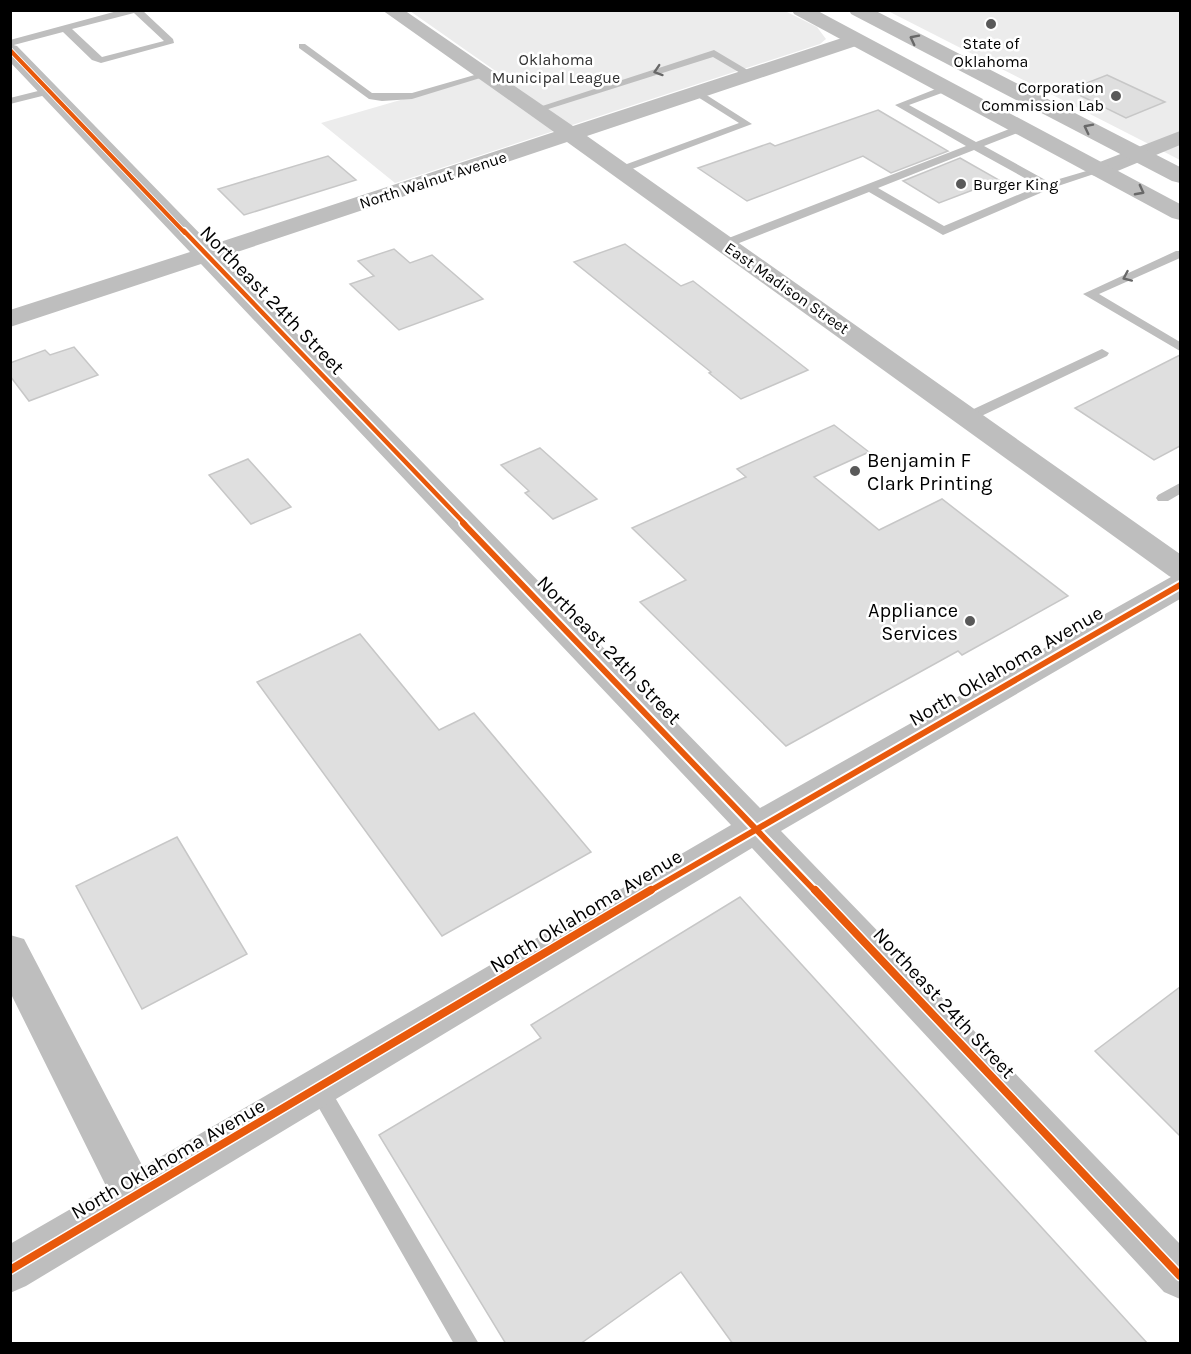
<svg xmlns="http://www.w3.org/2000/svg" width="1191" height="1354" font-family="Karla,sans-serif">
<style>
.green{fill:#ececec}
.building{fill:#dfdfdf;stroke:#c7c7c7;stroke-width:1.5}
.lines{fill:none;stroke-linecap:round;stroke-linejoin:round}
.service{fill:#bebebe;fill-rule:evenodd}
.minor{fill:#bebebe;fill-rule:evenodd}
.primary{fill:#bebebe;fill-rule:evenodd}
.cycleway-far3-casing{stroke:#fff;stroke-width:6}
.cycleway-far2-casing{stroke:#fff;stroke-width:8}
.cycleway-far1-casing{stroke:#fff;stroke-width:10}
.cycleway-casing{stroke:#fff;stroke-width:11}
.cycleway-far3{stroke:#e8590c;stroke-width:4}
.cycleway-far2{stroke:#e8590c;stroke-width:4.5}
.cycleway-far1{stroke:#e8590c;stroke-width:6}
.cycleway{stroke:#e8590c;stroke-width:8}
.oneway{stroke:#686868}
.poi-dot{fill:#595959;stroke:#fff;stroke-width:2}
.labels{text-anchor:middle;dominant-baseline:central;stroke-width:5;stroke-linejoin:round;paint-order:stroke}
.far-poi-label{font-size:16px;fill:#000;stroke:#fff}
.far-park-label{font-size:16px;fill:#333;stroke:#fff}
.far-street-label{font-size:16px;fill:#000;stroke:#fff}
.street-label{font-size:20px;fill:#000;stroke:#fff}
.poi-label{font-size:20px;fill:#000;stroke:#fff;text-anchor:start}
</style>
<rect width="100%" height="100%" fill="#fff"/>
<path class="green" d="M410,11H785L817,27L826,39L820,44L395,183L321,123L497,72Z
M888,11H1180V160Z"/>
<path class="building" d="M1107,75L1165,102L1126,118L1069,90Z
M878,110L948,151L891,173L863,156L747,201L698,168L770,143L775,146Z
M328,156L356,180L244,215L218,189Z
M960,158L999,180L939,203L903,181Z
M625,244L681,286L693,281L808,370L741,399L709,373L711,372L574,262Z
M394,249L410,263L432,255L483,299L399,330L350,284L374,276L358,261Z
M74,347L98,375L29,401L10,376V363L45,350L50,355Z
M1180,355V446L1154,460L1075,408Z
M834,425L869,452L814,477L879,530L942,499L1068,596L962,655L958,651L786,746L640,602L686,580L632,528L746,477L737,469Z
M540,448L597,499L553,519L525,493L529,491L501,465Z
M248,459L291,507L251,524L209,475Z
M360,634L439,730L474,713L591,852L442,936L257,682Z
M177,837L247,954L142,1009L76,886Z
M740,897L1148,1344H733L681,1272L580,1344H506L379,1135L541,1038L531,1025Z
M1180,987V1136L1095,1051Z"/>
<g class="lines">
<path class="service" d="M121,10H142L173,39L174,43L101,63L92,60L63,32L10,46V40ZM134,13L164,41L102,57L72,29Z
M299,44H305L372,93H412L485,72L490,75L412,99L382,101L369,99L299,48Z
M714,50L756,75L747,77L713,57L539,112L530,110Z
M946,85L950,86V90L909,105L976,142L1017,126H1025V130L984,146L1049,182L1100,167L1106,170L1052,188L943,235L869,192L729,247H721V241L966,146L895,105ZM974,150L1039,186L944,226L878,188Z
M50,88L54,89V93L10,104V98Z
M697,89L752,124L624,172H616V168L739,123L693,94L692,92Z
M1176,251H1180V258L1099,294L1180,342V351L1083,294Z
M1102,349L1109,353L1107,356L973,420H963L961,417L963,414Z
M1180,483V494L1168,501H1158L1156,498L1158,495Z
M319,1079L326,1082L479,1344H454L312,1096L309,1089L312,1082Z"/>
<path class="minor" d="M382,10H404L573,126L848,36H862L865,40L862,44L587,136L1180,554V599L781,831L1180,1244V1299L1164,1292L752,848L26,1286L10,1293V1244L107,1188L10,992V935L24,939L143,1167L731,825L201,264L10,327V310L190,252L10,62V44L17,46L211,245L554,132ZM567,142L1169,576L1171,577L760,808L222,257Z
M1180,131V145L1108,175L1100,177L1092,175L1089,170L1092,165Z"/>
<path class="primary" d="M792,10H816L1180,204V220L1172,218L794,14Z
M849,10H874L1180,167V183L1172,181L851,14Z"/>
<defs>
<path id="cycleway-far3" d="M10,50L185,233"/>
<path id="cycleway-far2" d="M184,231L465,524"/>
<path id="cycleway-far1" d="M463,523L816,892
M648,892L1180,585"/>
<path id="cycleway" d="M815,890L1180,1276
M10,1270L651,890"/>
</defs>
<use href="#cycleway-far3" class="cycleway-far3-casing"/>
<use href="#cycleway-far2" class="cycleway-far2-casing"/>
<use href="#cycleway-far1" class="cycleway-far1-casing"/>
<use href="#cycleway" class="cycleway-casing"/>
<use href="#cycleway-far3" class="cycleway-far3"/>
<use href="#cycleway-far2" class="cycleway-far2"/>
<use href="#cycleway-far1" class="cycleway-far1"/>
<use href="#cycleway" class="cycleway"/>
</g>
<defs><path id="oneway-chevron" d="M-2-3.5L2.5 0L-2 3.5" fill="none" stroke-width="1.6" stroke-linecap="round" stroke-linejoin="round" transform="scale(1.5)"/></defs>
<g class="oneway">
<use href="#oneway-chevron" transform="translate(914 39) rotate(-153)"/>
<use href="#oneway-chevron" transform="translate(658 71) rotate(162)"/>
<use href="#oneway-chevron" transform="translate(1088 128) rotate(-153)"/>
<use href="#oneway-chevron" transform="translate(1140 191) rotate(28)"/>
<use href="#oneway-chevron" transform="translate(1127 277) rotate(156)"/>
</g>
<g class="poi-dot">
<circle cx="991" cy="24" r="6"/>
<circle cx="1116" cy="96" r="6"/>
<circle cx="961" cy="184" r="6"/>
<circle cx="855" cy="471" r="6"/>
<circle cx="970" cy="621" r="6"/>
</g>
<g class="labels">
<g class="far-poi-label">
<text x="991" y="43">State of<tspan x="991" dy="18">Oklahoma</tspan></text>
<text x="1104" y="87" text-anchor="end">Corporation<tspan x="1104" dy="18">Commission Lab</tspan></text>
<text x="973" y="184" text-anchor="start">Burger King</text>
</g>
<g class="far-park-label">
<text x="556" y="59">Oklahoma<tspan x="556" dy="18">Municipal League</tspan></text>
</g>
<g class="far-street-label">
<text transform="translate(433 180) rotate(-18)">North Walnut Avenue</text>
<text transform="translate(787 288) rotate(35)">East Madison Street</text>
</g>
<g class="street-label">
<text transform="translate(272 300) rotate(46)">Northeast 24th Street</text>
<text transform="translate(609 650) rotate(46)">Northeast 24th Street</text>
<text transform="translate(1006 666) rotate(-30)">North Oklahoma Avenue</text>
<text transform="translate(586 911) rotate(-31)">North Oklahoma Avenue</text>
<text transform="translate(944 1003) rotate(47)">Northeast 24th Street</text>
<text transform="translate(168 1159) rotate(-30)">North Oklahoma Avenue</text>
</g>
<g class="poi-label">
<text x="867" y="460">Benjamin F<tspan x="867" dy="23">Clark Printing</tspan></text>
<text x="958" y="610" text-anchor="end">Appliance<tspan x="958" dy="23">Services</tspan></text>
</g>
</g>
<rect width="1191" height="1354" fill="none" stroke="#000000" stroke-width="24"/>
</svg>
